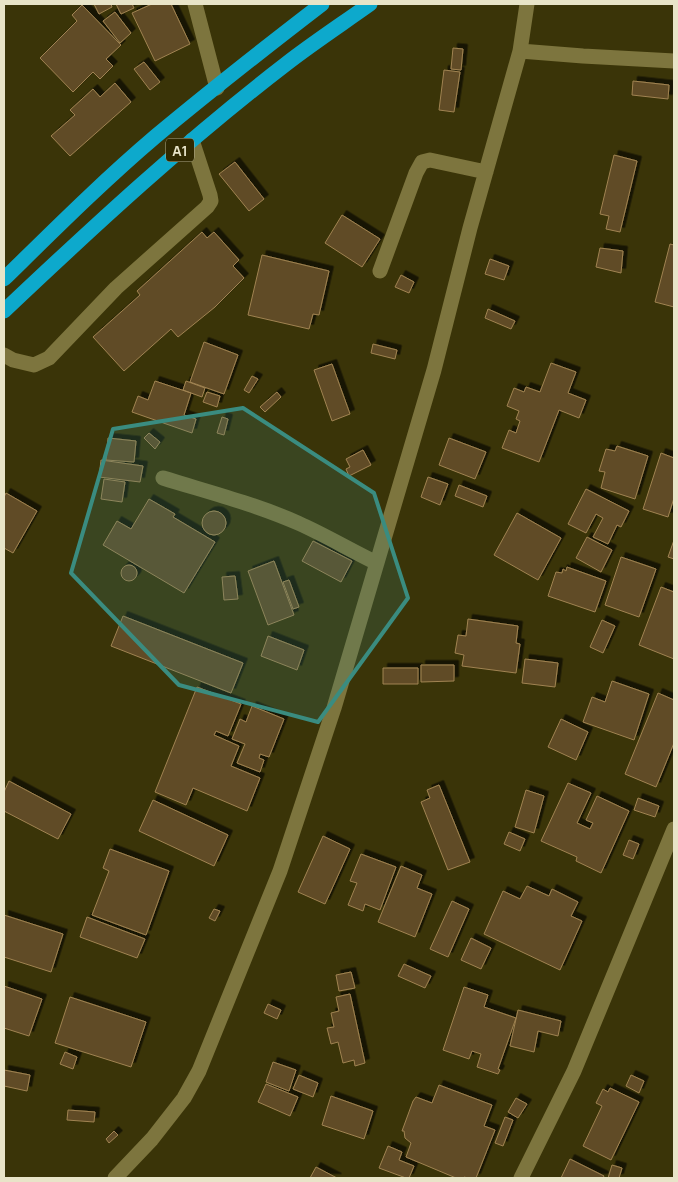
<svg xmlns="http://www.w3.org/2000/svg" width="678" height="1182" font-family="Manrope,sans-serif">
<style>
.building{fill:#604b25;stroke:#a08352;filter:url(#shadow)}
.lines{fill:none;stroke-linecap:round;stroke-linejoin:round}
.minor{stroke:#7d753e;stroke-width:15}
.highway{stroke:#0da9cc;stroke-width:15}
.marked{fill:#3a8c80;fill-opacity:0.2;stroke:#3a8c80;stroke-width:4;stroke-linejoin:round}
.labels{text-anchor:middle;dominant-baseline:central;stroke-width:5;stroke-linejoin:round;paint-order:stroke}
.shield{fill:#302900;stroke:#b1ac8c;stroke-width:1}
.shield-label{font-size:14px;font-weight:bold;fill:#e8e4c8}
</style>
<defs>
<filter id="shadow"><feDropShadow dx="4.5" dy="-4.5" stdDeviation="0" flood-color="#0009"/></filter>
</defs>
<rect width="100%" height="100%" fill="#3a3408"/>
<path class="building" d="M94,4H111L112,7L99,14Z
M116,4H132L134,8L121,14Z
M152,4H171L190,44L155,61L132,13Z
M82,5L121,45L106,59L113,66L100,79L93,72L73,92L40,58L77,21L72,15Z
M115,12L131,33L120,43L103,21Z
M453,48L463,49L461,70L451,69Z
M144,62L160,82L150,90L134,69Z
M444,70L460,72L454,112L439,110Z
M633,81L669,85L668,99L632,95Z
M115,83L131,102L70,156L51,136L75,115L70,110L93,89L100,97Z
M614,155L637,161L620,232L606,229L609,216L600,214Z
M235,162L264,199L249,211L219,174Z
M342,215L380,239L362,267L325,243Z
M202,232L207,238L214,232L239,260L233,266L244,278L215,307L178,337L171,329L124,371L93,337L140,295L137,291Z
M670,244L674,245V307L655,302Z
M600,248L623,251L621,273L596,267Z
M262,255L329,271L319,315L313,314L309,329L248,315Z
M490,259L509,266L504,280L485,274Z
M401,275L414,282L409,293L395,287Z
M488,309L515,321L511,329L485,318Z
M204,342L238,355L224,394L190,382Z
M373,344L397,350L395,359L371,353Z
M551,363L576,372L568,393L586,400L579,418L559,410L539,462L502,448L509,430L516,433L520,421L516,419L519,411L507,406L514,388L524,392L526,387L540,392Z
M332,364L350,414L332,421L314,370Z
M252,376L258,379L249,393L244,390Z
M155,381L191,393L184,415L196,419L192,433L132,412L138,396L148,400Z
M186,381L205,388L202,397L183,390Z
M207,392L220,396L217,407L203,402Z
M277,392L281,397L265,412L260,407Z
M222,417L228,419L224,435L217,433Z
M149,433L160,442L155,449L144,438Z
M108,438L136,441L134,462L106,460Z
M449,438L486,452L475,479L439,465Z
M617,446L648,456L635,499L601,488L605,472L599,471L606,449L615,451Z
M363,450L371,465L349,476L346,469L350,467L346,459Z
M661,453L674,458V498L668,517L643,509Z
M101,460L143,466L140,482L99,477Z
M428,477L448,484L440,505L421,497Z
M104,479L125,482L122,502L101,499Z
M459,485L487,496L483,507L455,496Z
M586,489L629,511L621,527L617,525L608,544L593,537L603,518L596,514L586,533L568,524Z
M6,493L37,511L13,553L4,548V497Z
M149,499L175,514L173,517L215,542L184,593L103,545L117,521L131,529Z
M202 523a12 12 0 1 1 24 0a12 12 0 1 1-24 0Z
M517,513L561,538L538,580L494,555Z
M587,537L612,550L601,572L576,558Z
M674,540V559L668,557Z
M313,541L352,561L341,582L302,561Z
M621,557L656,569L639,617L605,605Z
M274,561L294,615L268,625L248,571Z
M121 573a8 8 0 1 1 16 0a8 8 0 1 1-16 0Z
M567,567L606,581L595,612L548,596L556,572L562,573L563,569L566,571Z
M235,576L238,599L224,600L222,577Z
M289,580L299,607L293,609L283,582Z
M661,587L674,592V659L639,645Z
M123,616L243,663L231,693L111,646Z
M468,619L518,626L516,643L520,644L516,673L462,666L464,655L455,653L458,635L466,636Z
M602,620L615,626L603,653L590,647Z
M268,636L304,650L297,670L261,656Z
M525,659L558,663L555,687L522,683Z
M421,665H454V681L421,682Z
M383,668H418V684H383Z
M612,681L649,694L634,740L583,722L592,697L605,702Z
M197,687L241,704L228,736L216,731L214,735L239,746L231,766L260,778L247,811L193,788L186,805L155,792Z
M658,693L674,700V743L656,787L625,774Z
M252,706L284,719L269,757L260,754L259,758L264,760L260,772L237,763L245,744L232,739L240,719L246,722Z
M561,719L588,732L576,760L548,747Z
M9,781L71,814L58,839L4,811V792Z
M568,783L591,793L577,823L590,829L593,823L586,820L597,796L629,811L601,873L576,861L577,857L541,841Z
M439,785L470,862L448,870L421,802L430,798L427,790Z
M526,790L544,796L534,833L515,827Z
M638,798L659,806L655,817L634,810Z
M153,800L228,835L214,866L139,831Z
M509,832L525,839L520,851L504,844Z
M323,836L350,849L325,904L298,892Z
M629,840L639,844L633,859L623,855Z
M110,849L169,871L146,935L92,915L109,871L103,868Z
M361,854L396,867L380,910L365,904L363,911L348,905L357,883L350,881Z
M401,866L422,875L417,888L432,894L415,937L378,922Z
M527,886L549,896L552,889L578,902L571,916L582,921L560,970L484,934L503,891L520,899Z
M452,901L469,909L448,957L430,949Z
M214,909L220,911L215,921L209,918Z
M4,915L63,934L51,972L4,957Z
M87,917L145,939L137,958L80,937Z
M471,938L491,948L481,969L461,960Z
M404,964L431,976L425,988L398,976Z
M351,972L355,988L339,991L336,975Z
M4,986L42,999L29,1036L4,1028Z
M464,987L488,995L484,1007L516,1018L498,1069L500,1070L498,1074L477,1067L481,1054L472,1051L469,1059L443,1050Z
M350,994L365,1063L355,1066L354,1060L343,1063L338,1042L331,1044L327,1028L334,1027L331,1013L339,1011L336,997Z
M70,997L146,1022L131,1067L55,1043Z
M268,1004L281,1010L277,1019L264,1013Z
M518,1010L561,1021L558,1036L538,1031L534,1052L510,1046Z
M65,1052L77,1057L73,1069L60,1064Z
M273,1062L296,1070L289,1091L266,1082Z
M4,1070L30,1075L27,1091L4,1086Z
M299,1075L318,1083L313,1097L293,1089Z
M631,1075L644,1081L639,1093L626,1086Z
M266,1084L298,1097L290,1116L258,1102Z
M439,1085L492,1105L484,1126L495,1130L476,1178H468L464,1177V1178H456L406,1157L411,1143L405,1138L404,1131H402L413,1101L416,1097L432,1103Z
M610,1088L639,1102L611,1160L583,1146L602,1106L596,1103L603,1089L608,1092Z
M331,1096L373,1111L364,1139L322,1125Z
M516,1098L527,1104L518,1118L508,1112Z
M68,1110L95,1112L94,1122L67,1120Z
M505,1117L513,1120L503,1146L495,1143Z
M114,1131L118,1135L109,1143L106,1139Z
M388,1146L402,1152L399,1160L414,1166L409,1178H406L379,1168Z
M570,1159L604,1176L603,1178H561Z
M612,1165L622,1168L619,1178H608Z
M316,1167L337,1178H310Z"/>
<g class="lines">
<path class="minor" d="M195,4L217,88
M520,51L583,56L674,61
M380,271L416,173L422,162L430,160L486,172
M4,355L13,360L34,365L49,358L116,288L207,207L211,201L210,195L192,140
M163,478C208,492 255,504 298,523C325,535 350,550 377,563
M115,1178L152,1139L184,1098L199,1071L280,871L334,708L434,370L470,228L520,51L527,4
M521,1178L574,1071L674,829"/>
<path class="highway" d="M4,279C54,230 103,181 156,136C210,91 266,47 322,4
M4,311C95,225 187,140 286,64C313,43 342,24 370,4"/>
</g>
<path class="marked" d="M243,408L374,493L408,598L318,722L179,685L71,573L113,429Z"/>
<g class="labels">
<rect class="shield" x="166" y="138.5" width="28" height="23" rx="4"/>
<g class="shield-label">
<text x="180" y="150">A1</text>
</g>
</g>
<rect width="678" height="1182" fill="none" stroke="#e8e4c8" stroke-width="10"/>
</svg>
